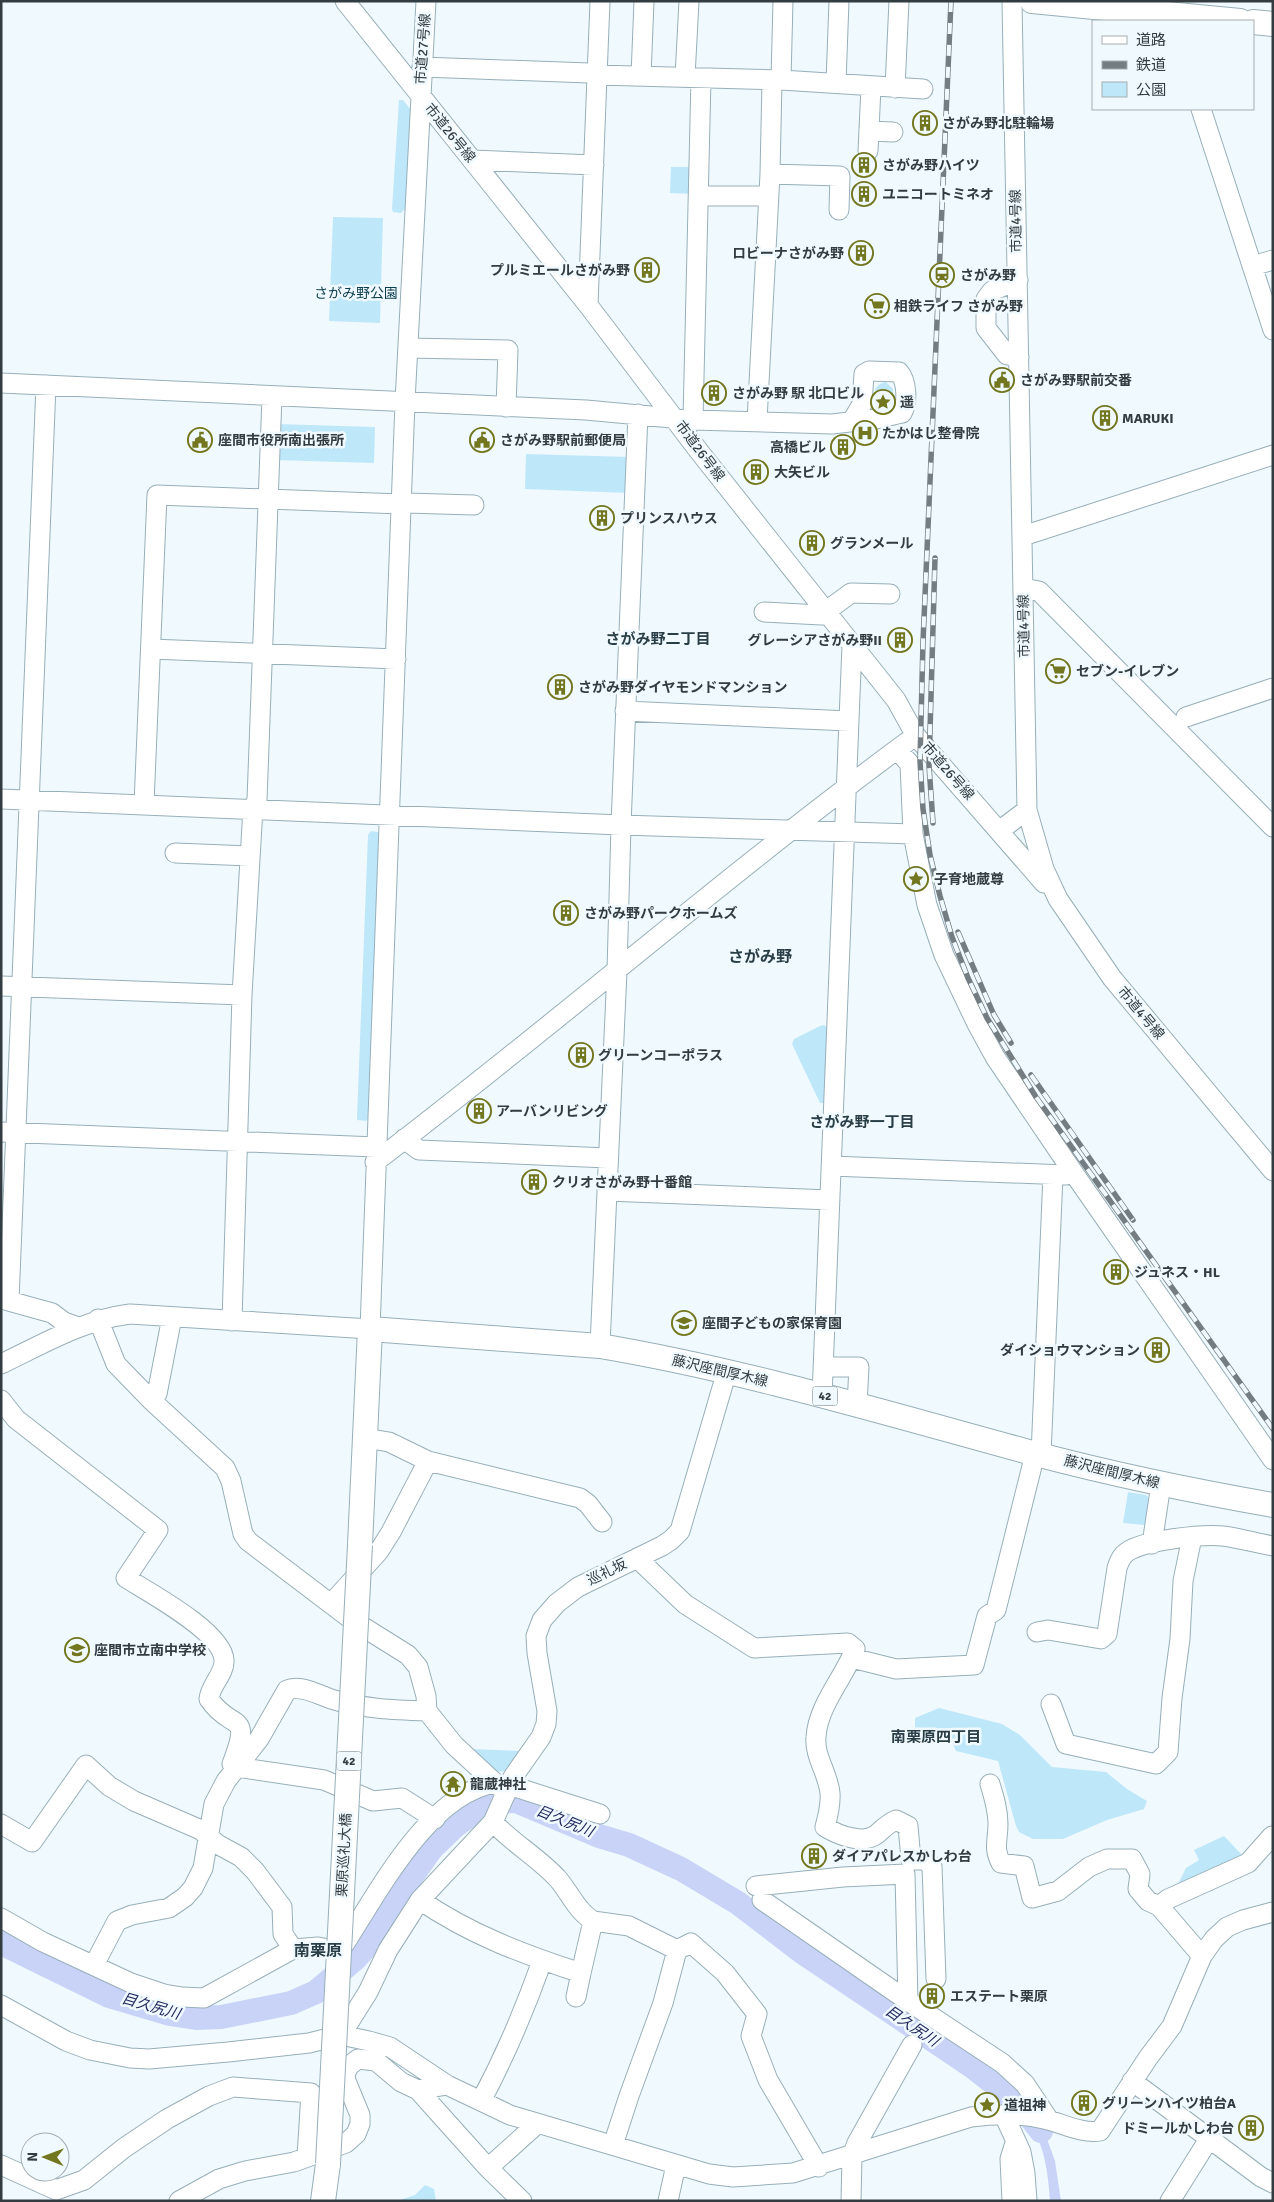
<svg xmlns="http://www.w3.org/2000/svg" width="1274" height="2202" font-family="Signika,'Noto Sans JP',sans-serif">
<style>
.green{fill:#bee7fa}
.water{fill:#c9d3f8}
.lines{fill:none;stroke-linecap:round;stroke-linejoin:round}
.river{stroke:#c9d3f8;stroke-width:24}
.minor-casing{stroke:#97afb9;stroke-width:21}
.major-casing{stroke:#97afb9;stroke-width:26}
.minor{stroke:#fff;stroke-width:19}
.major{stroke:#fff;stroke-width:24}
.rail-casing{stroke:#747e82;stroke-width:5.5}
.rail{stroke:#f0fafe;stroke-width:4;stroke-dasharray:11;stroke-linecap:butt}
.major-bridge-casing{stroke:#97afb9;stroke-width:26;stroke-linecap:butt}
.major-bridge{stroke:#fff;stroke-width:24}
.labels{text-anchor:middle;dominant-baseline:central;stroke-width:5;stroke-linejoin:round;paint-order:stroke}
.shield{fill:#f0fafe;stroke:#6c767a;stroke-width:1}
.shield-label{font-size:12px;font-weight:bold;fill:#333d41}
.street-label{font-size:14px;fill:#333d41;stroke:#f0fafe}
.poi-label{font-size:14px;font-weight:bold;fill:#333d41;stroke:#f0fafe;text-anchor:start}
.park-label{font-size:14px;fill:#0b3c4d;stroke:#f0fafe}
.neighbourhood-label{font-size:15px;font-weight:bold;fill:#2a3e47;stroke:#f0fafe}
.water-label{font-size:15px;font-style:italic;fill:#1e255b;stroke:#f0fafe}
.quarter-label{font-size:16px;font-weight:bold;fill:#2a3e47;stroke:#f0fafe}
</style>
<rect width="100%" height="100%" fill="#f0fafe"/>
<path class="green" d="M399,100H403L411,110L406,197L405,209L401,213L393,212L392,209Z
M671,167H695V194L670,193Z
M333,217L383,218L380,323L329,321Z
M886,382L893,389L892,405C887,408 881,408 875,404C873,393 874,384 886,382Z
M276,424L375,427L374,463L275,460Z
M526,454L631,457L629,493L525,489Z
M371,831L378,832L380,835L370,1082L368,1118L366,1121L357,1120V1117L368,835Z
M822,1025L829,1027L824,1103H820L792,1044L794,1039Z
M1128,1492L1146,1495L1151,1500L1145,1525L1123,1523Z
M939,1708L1002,1724L1020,1735L1052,1767L1106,1772L1127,1789L1147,1801L1144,1809L1107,1820L1063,1839H1033L1019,1832L1016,1826L998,1761L956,1751L951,1740H919L915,1731V1718Z
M470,1749L521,1751L508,1771L494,1772Z
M1224,1836L1243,1856L1177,1886L1186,1868L1199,1860L1194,1850Z
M425,2185L434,2189L436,2201H397L415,2195Z"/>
<path class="water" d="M1030,2124L1042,2125L1055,2161L1061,2201H1050C1048,2173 1045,2147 1030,2124Z"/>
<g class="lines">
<path class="river" d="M1,1940L7,1946L109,1996L170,2014L196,2018L221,2017L291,2003L316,1992L356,1958L371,1941L397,1897L432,1848L455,1826L488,1802L516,1801L599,1836L629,1845L681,1869L738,1903L802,1952L973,2067L1019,2103L1041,2131"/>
<defs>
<path id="minor" d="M345,1L588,305L698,450L896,700L916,736L1044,883
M1012,1L1027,810L1044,869L1058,899L1112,978L1273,1171
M422,67L589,73L597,75L781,80L923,89
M641,76L644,1
M685,77L689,1
M781,80L783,1
M836,83L839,1
M895,88L899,1
M1201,109L1273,330
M869,131L893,132
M868,151L871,87
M472,160L594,165
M770,174L840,176L839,210
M699,196H769
M1252,266L1273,260
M1018,280L992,291L986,299V328L1007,355L1019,357
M588,305L600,1
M408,348L508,350L506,407
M1,383L586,410L693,420L832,424L876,419L902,413C908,403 907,381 899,372L869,371L864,374L862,404L852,421
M693,420L701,78
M757,421L770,174L772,80
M1023,536L1273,455
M1023,588L1039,591L1273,827
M764,612L821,615L851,593L890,594
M151,649L396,659
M625,711L849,721
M1186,717L1273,688
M897,750L910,764L913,834L927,905L944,955L977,1024L995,1057L1075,1175L1273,1460
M1,799L621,825L913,834
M144,804L157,495L401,504L406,503L474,505
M999,831L1027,810
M175,853L250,856
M1,986L242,995
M1,1132L376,1147
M404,1139L419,1150L608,1158
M375,1162C555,1025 725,876 907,742
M831,1166L1066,1175
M607,1191L830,1200
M1,1299L52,1313L64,1322L78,1327
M9,1301L46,385
M98,1319L116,1364L151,1400L225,1468L231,1481L243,1534L248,1541L352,1620L408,1655L418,1667L426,1696L427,1711
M232,1321L242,995L253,808L257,800L272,396
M600,1346L617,971L621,825L638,414
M1,1364C43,1344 83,1320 130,1314L370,1329L405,402L426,1
M823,1367H859L857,1405
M822,1396L852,645
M1,1400L16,1419L158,1530L126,1578C148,1592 223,1632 224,1660C225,1674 210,1685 209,1699C232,1733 253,1709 232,1764L237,1767L324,1780L373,1801L402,1798L435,1819
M151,1400L157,1394L172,1317
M365,1438L389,1442L428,1461L580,1498L588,1504L602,1522
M1041,1455L1053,1175
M1152,1544L1161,1484
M637,1558L685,1604L754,1648L848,1643L855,1649C844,1678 818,1705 816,1737C814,1756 828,1773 830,1793C831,1804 828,1816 825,1827C838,1835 863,1845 877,1834C884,1828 887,1824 896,1820L908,1826L911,1860H925L932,1866L936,1979
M331,1604L379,1551L391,1532L428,1461
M1037,1632L1048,1630L1101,1639L1107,1634L1117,1568C1119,1562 1121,1556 1127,1552C1144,1540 1202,1534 1223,1536C1239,1538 1256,1543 1273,1546
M852,1658L896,1669L974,1665L987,1616L996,1610L1035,1454
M1051,1704L1066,1744L1156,1764L1168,1752L1172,1698L1180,1639L1183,1581L1192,1537
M990,1784C994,1797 998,1810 998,1824C998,1840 993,1848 1001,1863L1024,1866L1032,1898L1058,1891L1089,1867L1107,1859H1132L1140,1874L1138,1889L1148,1901L1159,1906L1202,1956
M509,1785L600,1814
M493,1822C512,1843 538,1857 558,1879C570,1893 576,1910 593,1921L581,1973
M1,1824L32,1842L86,1765L109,1786L134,1801L201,1830L217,1844L241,1857L255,1871L282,1907L283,1934L293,1949
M756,1886L843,1877L905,1874L908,2001
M420,1900C469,1934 525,1955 581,1973L576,1997
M762,1900L908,2001L1002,2063L1025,2084L1049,2120
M1159,1906L1168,1899L1248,1863L1272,1836
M1,1918L43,1942L131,1983L164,1994L182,1997L204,1998L293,1949L318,1947L340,1951C376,1897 426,1795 495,1783L506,1792
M593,1921L629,1926L677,1950L691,1943L725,1973L757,2014L751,2036L768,2080L819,2167
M94,1965L117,1921L132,1915L169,1908L185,1897L193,1888L203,1868L214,1804L226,1781L259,1739L287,1690C300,1684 319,1695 331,1699C363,1709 394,1710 427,1711L454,1745L495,1783
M1,2005L66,2041L90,2050L130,2058L149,2059L228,2052L309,2043L341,2035L369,2041L390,2047L447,2085L510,2115L709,2174L733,2177L793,2173L971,2117C994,2114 1020,2113 1044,2119C1062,2123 1081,2134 1100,2131L1148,2058L1172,2026L1202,1956L1214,1939L1227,1927L1243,1920L1273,1912
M341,2035L368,1992L388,1950L420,1900L493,1822L513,1777L541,1737L546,1724L547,1711L537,1653L536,1636L542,1620L557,1603L578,1587L662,1546L671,1540L680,1531L727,1371
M1132,2081L1261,2177L1273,2183
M418,2090L488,2168L537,2124
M481,2101C505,2056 525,2009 542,1961
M1004,2115L1021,2152L1025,2173L1027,2201
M613,2145L629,2096L663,2003L677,1950
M1,2165L56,2190L84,2180L124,2148L167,2119L209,2096L233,2087L311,2093L307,2157
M488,2168L522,2201
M179,2201L219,2179L245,2171L294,2162L346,2143L356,2134L360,2124V2115L346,2081L345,2074L349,2066L358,2059L376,2061L401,2082L418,2090L447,2085
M668,2201L676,2165
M851,2201L852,2156L857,2143L912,2045
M1012,2201L1010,2159L1015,2143
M1170,2201L1209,2139"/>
<path id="major" d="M1032,1L1240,21
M1253,22L1273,24
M360,1545L370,1329L600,1346C748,1371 892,1415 1036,1454C1115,1475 1193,1491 1273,1505
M323,2201L328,2164"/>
</defs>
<use href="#minor" class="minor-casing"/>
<use href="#major" class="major-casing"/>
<use href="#minor" class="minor"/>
<use href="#major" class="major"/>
<defs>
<path id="rail" d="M951,1L923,642L920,761L923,809L930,855L940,896L952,937L968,978L987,1018L1036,1097L1273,1429
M933,823L929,766L935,558
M958,932L994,1015L1011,1043
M1031,1075L1133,1220"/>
</defs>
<use href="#rail" class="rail-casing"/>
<use href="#rail" class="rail"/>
<defs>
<path id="major-bridge" d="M328,2164L360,1545"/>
</defs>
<use href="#major-bridge" class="major-bridge-casing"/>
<use href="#major-bridge" class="major-bridge"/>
</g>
<defs>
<symbol id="building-ring" viewBox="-11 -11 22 22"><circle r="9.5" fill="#f0fafe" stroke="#72761e" stroke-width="1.5"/><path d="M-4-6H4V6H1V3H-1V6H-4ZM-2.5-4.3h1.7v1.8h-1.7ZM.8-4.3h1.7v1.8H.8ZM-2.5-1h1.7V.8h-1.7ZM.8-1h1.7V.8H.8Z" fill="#72761e"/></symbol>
<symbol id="station-ring" viewBox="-11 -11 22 22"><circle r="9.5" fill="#f0fafe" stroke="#72761e" stroke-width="1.5"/><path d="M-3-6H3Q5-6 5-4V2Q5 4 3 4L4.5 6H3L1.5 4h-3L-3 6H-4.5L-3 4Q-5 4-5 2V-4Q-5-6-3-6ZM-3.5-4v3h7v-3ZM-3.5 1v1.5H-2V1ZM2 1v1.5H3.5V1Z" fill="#72761e"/></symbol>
<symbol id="supermarket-ring" viewBox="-11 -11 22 22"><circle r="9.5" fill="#f0fafe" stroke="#72761e" stroke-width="1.5"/><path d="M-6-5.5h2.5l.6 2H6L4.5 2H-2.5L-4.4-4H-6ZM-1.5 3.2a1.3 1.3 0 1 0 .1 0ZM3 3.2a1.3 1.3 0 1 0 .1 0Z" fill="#72761e"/></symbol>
<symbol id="civic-ring" viewBox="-11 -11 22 22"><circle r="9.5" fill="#f0fafe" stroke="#72761e" stroke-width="1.5"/><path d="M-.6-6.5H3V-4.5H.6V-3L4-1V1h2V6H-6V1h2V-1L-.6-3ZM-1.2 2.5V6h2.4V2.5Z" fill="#72761e"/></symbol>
<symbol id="sight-ring" viewBox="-11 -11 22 22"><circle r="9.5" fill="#f0fafe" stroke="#72761e" stroke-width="1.5"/><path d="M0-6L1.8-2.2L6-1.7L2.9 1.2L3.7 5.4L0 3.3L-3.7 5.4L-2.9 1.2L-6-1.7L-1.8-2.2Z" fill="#72761e"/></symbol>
<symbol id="hospital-ring" viewBox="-11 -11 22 22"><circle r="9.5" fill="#f0fafe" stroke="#72761e" stroke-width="1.5"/><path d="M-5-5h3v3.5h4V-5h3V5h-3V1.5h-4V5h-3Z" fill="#72761e"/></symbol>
<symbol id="school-ring" viewBox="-11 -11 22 22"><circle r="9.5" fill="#f0fafe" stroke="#72761e" stroke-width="1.5"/><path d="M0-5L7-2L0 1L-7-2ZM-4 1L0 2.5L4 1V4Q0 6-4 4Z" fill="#72761e"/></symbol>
<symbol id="temple-ring" viewBox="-11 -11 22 22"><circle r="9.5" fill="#f0fafe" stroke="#72761e" stroke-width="1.5"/><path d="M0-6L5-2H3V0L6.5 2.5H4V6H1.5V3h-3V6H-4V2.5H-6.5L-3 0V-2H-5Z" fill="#72761e"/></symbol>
</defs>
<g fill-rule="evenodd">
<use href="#building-ring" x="911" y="109" width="28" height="28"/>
<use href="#building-ring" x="850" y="151" width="28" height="28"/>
<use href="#building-ring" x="850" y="180" width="28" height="28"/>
<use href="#building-ring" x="847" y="239" width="28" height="28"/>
<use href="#building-ring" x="633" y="256" width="28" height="28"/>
<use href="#station-ring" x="928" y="261" width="28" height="28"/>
<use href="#supermarket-ring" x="863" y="292" width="28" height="28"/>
<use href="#civic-ring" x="988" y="366" width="28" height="28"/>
<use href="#building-ring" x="700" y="379" width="28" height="28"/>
<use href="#sight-ring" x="869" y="388" width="28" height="28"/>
<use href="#building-ring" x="1091" y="404" width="28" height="28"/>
<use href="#hospital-ring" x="851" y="419" width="28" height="28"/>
<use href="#civic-ring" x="186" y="426" width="28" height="28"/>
<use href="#civic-ring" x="468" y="426" width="28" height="28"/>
<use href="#building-ring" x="829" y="433" width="28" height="28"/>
<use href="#building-ring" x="742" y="458" width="28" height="28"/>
<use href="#building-ring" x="588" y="504" width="28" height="28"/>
<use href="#building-ring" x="798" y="529" width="28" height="28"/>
<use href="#building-ring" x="886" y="626" width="28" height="28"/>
<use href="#supermarket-ring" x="1044" y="657" width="28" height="28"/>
<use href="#building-ring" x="546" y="673" width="28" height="28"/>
<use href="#sight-ring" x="902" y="865" width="28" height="28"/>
<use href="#building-ring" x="552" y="899" width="28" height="28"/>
<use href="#building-ring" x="567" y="1041" width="28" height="28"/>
<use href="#building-ring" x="465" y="1097" width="28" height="28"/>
<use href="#building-ring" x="520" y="1168" width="28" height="28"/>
<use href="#building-ring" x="1102" y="1258" width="28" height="28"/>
<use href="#school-ring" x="670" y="1309" width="28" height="28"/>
<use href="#building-ring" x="1143" y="1336" width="28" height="28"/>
<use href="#school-ring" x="63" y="1636" width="28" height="28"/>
<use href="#temple-ring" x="439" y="1770" width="28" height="28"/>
<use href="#building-ring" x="800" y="1842" width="28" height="28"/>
<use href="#building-ring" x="918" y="1982" width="28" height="28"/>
<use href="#building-ring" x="1070" y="2089" width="28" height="28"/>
<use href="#sight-ring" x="973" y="2091" width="28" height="28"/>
<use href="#building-ring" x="1237" y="2114" width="28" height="28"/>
</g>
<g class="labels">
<g class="shield">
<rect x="812.5" y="1386.5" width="25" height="19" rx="4"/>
<rect x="336.5" y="1751.5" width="25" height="19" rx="4"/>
</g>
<g class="shield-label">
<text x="825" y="1396">42</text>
<text x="349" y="1761">42</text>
</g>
<g class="street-label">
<text transform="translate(423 49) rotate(-86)">市道27号線</text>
<text transform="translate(450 133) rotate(51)">市道26号線</text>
<text transform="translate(1016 221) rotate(-91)">市道4号線</text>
<text transform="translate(700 451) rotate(53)">市道26号線</text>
<text transform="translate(1024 626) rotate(-91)">市道4号線</text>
<text transform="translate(948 771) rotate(49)">市道26号線</text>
<text transform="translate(1141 1013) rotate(50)">市道4号線</text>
<text transform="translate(720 1371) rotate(13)">藤沢座間厚木線</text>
<text transform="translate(1112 1472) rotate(14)">藤沢座間厚木線</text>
<text transform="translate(607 1572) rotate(-26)">巡礼坂</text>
<text transform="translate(344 1855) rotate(-87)">栗原巡礼大橋</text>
</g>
<g class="poi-label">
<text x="942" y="123">さがみ野北駐輪場</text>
<text x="882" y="165">さがみ野ハイツ</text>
<text x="882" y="194">ユニコートミネオ</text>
<text x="844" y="253" text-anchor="end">ロビーナさがみ野</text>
<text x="630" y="270" text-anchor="end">プルミエールさがみ野</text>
<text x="960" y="275">さがみ野</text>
<text x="894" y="306">相鉄ライフ さがみ野</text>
<text x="1020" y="380">さがみ野駅前交番</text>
<text x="732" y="393">さがみ野 駅 北口ビル</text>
<text x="900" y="402">遥</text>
<text x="1122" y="418">MARUKI</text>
<text x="882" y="433">たかはし整骨院</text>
<text x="218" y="440">座間市役所南出張所</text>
<text x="500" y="440">さがみ野駅前郵便局</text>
<text x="826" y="447" text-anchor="end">高橋ビル</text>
<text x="774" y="472">大矢ビル</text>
<text x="620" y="518">プリンスハウス</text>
<text x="830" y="543">グランメール</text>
<text x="882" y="640" text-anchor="end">グレーシアさがみ野II</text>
<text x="1076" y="671">セブン-イレブン</text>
<text x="578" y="687">さがみ野ダイヤモンドマンション</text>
<text x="934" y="879">子育地蔵尊</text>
<text x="584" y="913">さがみ野パークホームズ</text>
<text x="598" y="1055">グリーンコーポラス</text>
<text x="496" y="1111">アーバンリビング</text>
<text x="552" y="1182">クリオさがみ野十番館</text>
<text x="1134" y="1272">ジュネス・HL</text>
<text x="702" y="1323">座間子どもの家保育園</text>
<text x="1140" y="1350" text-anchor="end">ダイショウマンション</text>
<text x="94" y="1650">座間市立南中学校</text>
<text x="470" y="1784">龍蔵神社</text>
<text x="832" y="1856">ダイアパレスかしわ台</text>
<text x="950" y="1996">エステート栗原</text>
<text x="1102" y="2103">グリーンハイツ柏台A</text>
<text x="1004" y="2105">道祖神</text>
<text x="1234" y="2128" text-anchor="end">ドミールかしわ台</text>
</g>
<g class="park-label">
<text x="356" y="293">さがみ野公園</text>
</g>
<g class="neighbourhood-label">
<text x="658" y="639">さがみ野二丁目</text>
<text x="862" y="1122">さがみ野一丁目</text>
<text x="936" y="1737">南栗原四丁目</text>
</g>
<g class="water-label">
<text transform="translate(565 1821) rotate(22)">目久尻川</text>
<text transform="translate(151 2006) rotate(16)">目久尻川</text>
<text transform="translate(912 2026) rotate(34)">目久尻川</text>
</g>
<g class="quarter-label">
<text x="760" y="957">さがみ野</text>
<text x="318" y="1951">南栗原</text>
</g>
</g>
<rect width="1274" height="2202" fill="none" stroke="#333d41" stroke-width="5"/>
<rect x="1092" y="20" width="162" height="90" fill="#f0fafe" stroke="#a4aeb2"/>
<rect x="1102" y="36" width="25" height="8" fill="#ffffff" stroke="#a4aeb2"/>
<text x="1136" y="45" font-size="15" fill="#333d41">道路</text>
<rect x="1102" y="61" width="25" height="8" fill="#747e82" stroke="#a4aeb2"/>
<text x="1136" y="70" font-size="15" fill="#333d41">鉄道</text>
<rect x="1102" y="82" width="25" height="15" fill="#bee7fa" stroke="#a4aeb2"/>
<text x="1136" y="95" font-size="15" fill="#333d41">公園</text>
<g transform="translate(45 2157) rotate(271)"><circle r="24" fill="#f0fafe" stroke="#a4aeb2"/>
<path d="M0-4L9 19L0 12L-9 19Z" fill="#72761e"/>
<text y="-8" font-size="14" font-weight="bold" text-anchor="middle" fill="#333d41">N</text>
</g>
</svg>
